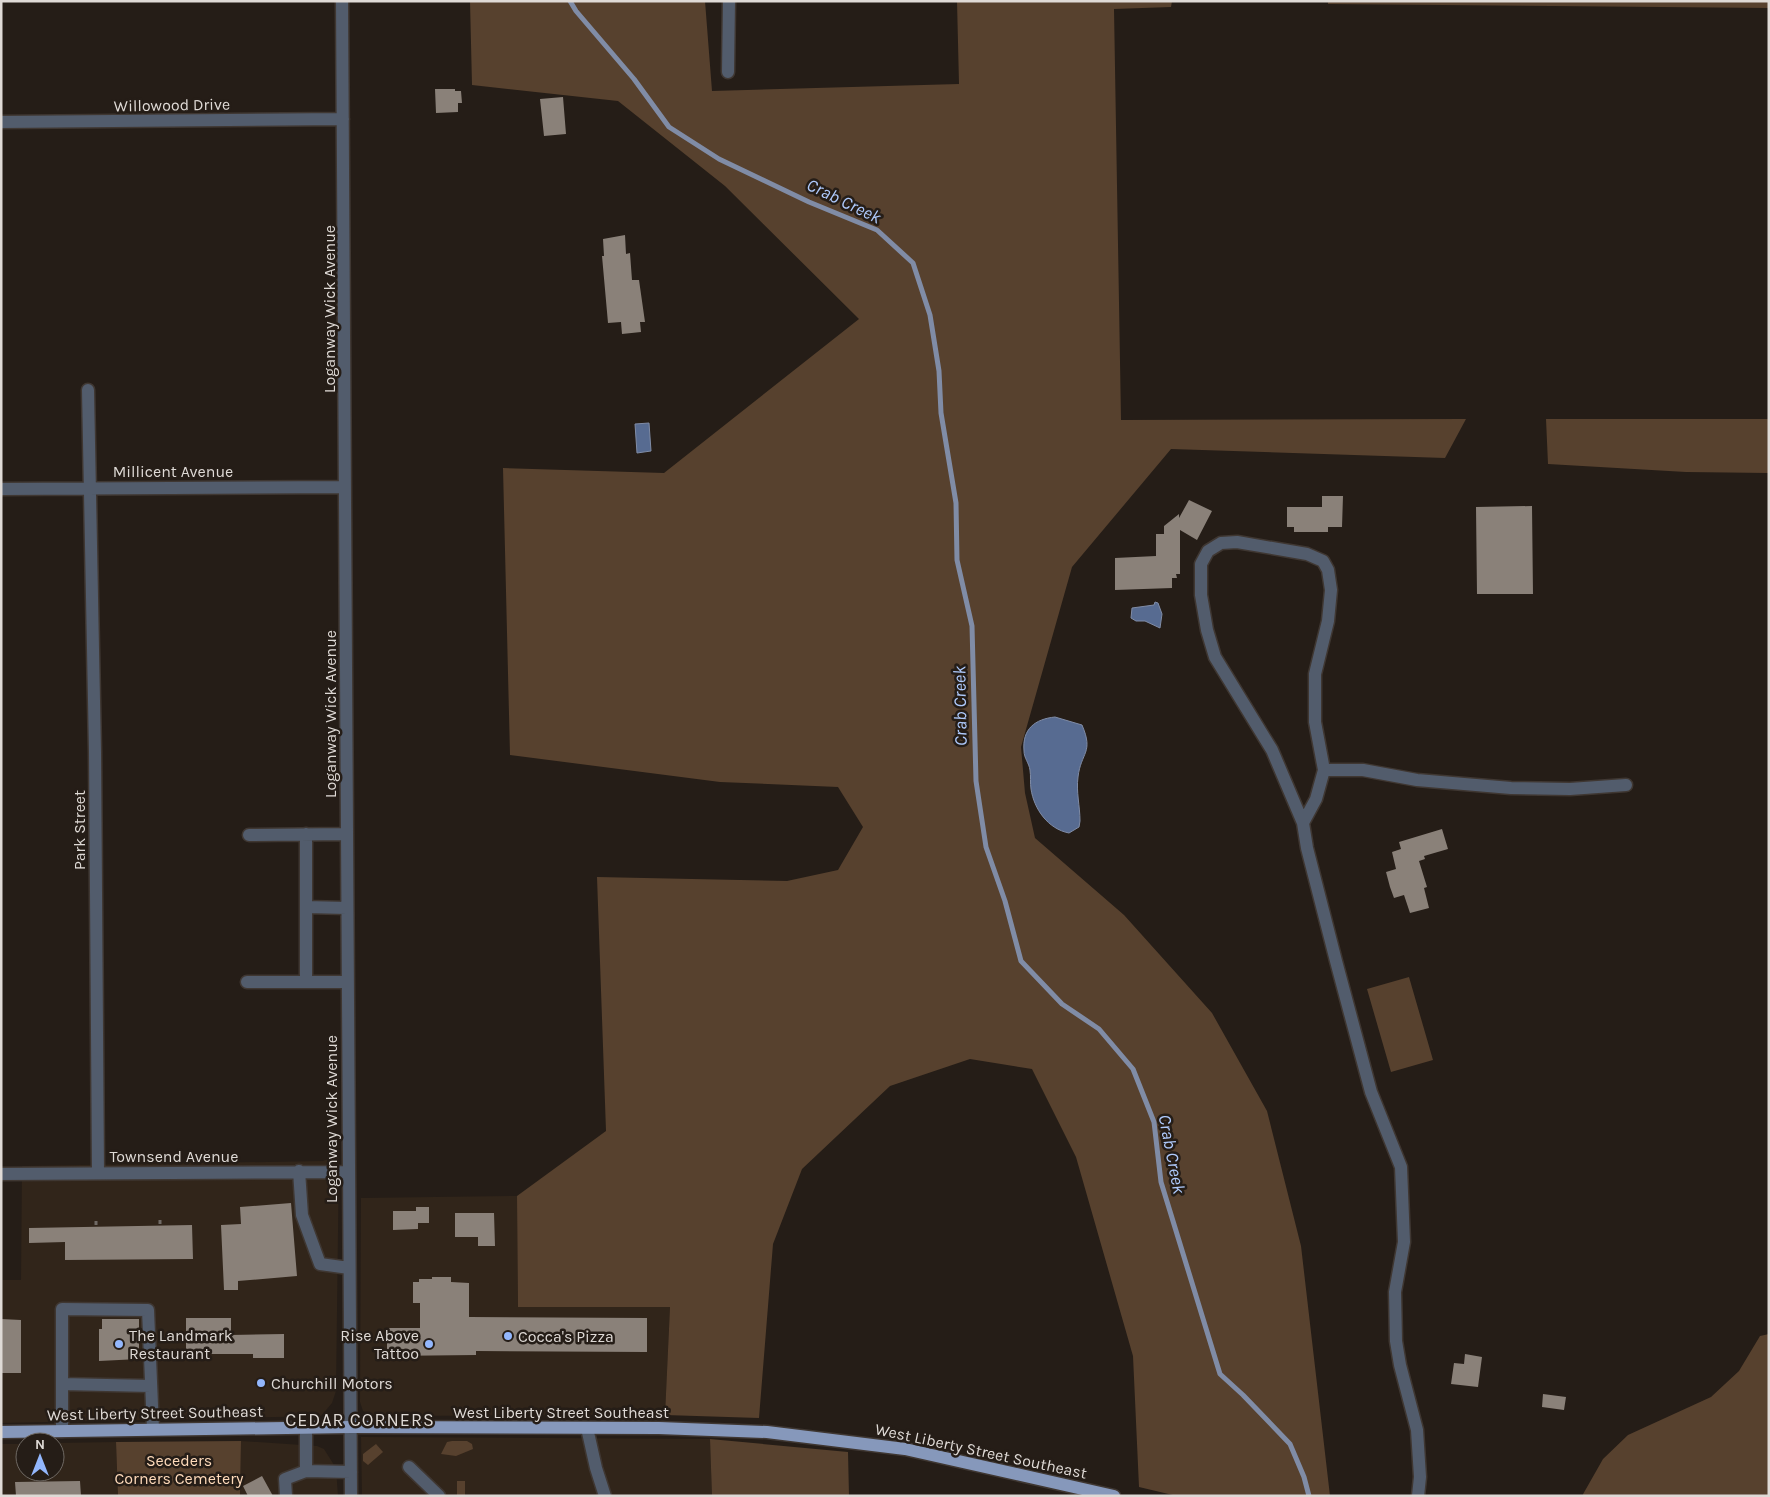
<svg xmlns="http://www.w3.org/2000/svg" width="1770" height="1497" font-family="Karla,sans-serif">
<style>
.built{fill:#31251a}
.green{fill:#57412e}
.water{fill:#576b91;stroke:#808ca6}
.lines{fill:none;stroke-linecap:round;stroke-linejoin:round}
.stream{stroke:#808ca6;stroke-width:5}
.building{fill:#8a8179}
.minor-casing{stroke:#3f3732;stroke-width:15}
.major-casing{stroke:#3f3732;stroke-width:15}
.path{stroke:#706a65;stroke-width:3;stroke-dasharray:4 2.5;stroke-linecap:butt}
.minor{stroke:#525c6c;stroke-width:12}
.major{stroke:#8698bb;stroke-width:12}
.poi-dot{fill:#93b7fd;stroke:#251d17;stroke-width:2}
.labels{text-anchor:middle;dominant-baseline:central;stroke-width:5;stroke-linejoin:round;paint-order:stroke}
.street-label{font-size:16px;fill:#dfdad6;stroke:#251d17}
.poi-label{font-size:16px;fill:#dfdad6;stroke:#251d17;text-anchor:start}
.park-label{font-size:16px;fill:#fedaba;stroke:#251d17}
.water-label{font-size:18px;font-style:italic;fill:#aec9fb;stroke:#251d17}
.neighbourhood-label{font-size:18px;letter-spacing:1px;fill:#dfdad6;stroke:#251d17}
</style>
<rect width="100%" height="100%" fill="#251d17"/>
<path class="built" d="M339,1154L336,1391L332,1403L321,1416L1,1423V1280H21L22,1166L323,1161Z
M517,1196L518,1307H670L665,1415L374,1416L363,1411L360,1402L361,1198Z
M361,1437L710,1439L712,1496H362Z
M241,1441L317,1446L324,1449L336,1468L338,1496H240Z
M116,1442L118,1496H1V1444H25V1472H55V1443Z"/>
<path class="green" d="M470,1H705L712,91L959,84L957,1H1172L1171,7L1114,9L1121,420L1466,419L1445,458L1171,449L1072,567L1021,747L1025,793L1035,838L1124,915L1212,1013L1267,1111L1301,1246L1330,1496H1177L1139,1487L1133,1356L1076,1157L1032,1069L970,1059L890,1086L802,1169L773,1244L759,1418L665,1415L670,1307H518L517,1196L606,1131L597,877L787,881L838,870L863,827L838,787L720,782L510,755L503,468L664,473L859,319L725,186L618,101L472,85Z
M1328,1H1769V8L1328,4Z
M1546,419H1769V473L1686,472L1548,464Z
M1409,977L1433,1060L1391,1072L1367,989Z
M1769,1334V1496H1582L1603,1459L1628,1435L1711,1397L1739,1371L1760,1336Z
M710,1439L848,1452L849,1496H712Z
M241,1441L240,1496H118L116,1442Z
M452,1441H467L472,1444L473,1449L456,1456L441,1454L447,1442Z
M376,1444L383,1452L368,1465L363,1461V1454Z
M457,1481H465V1496H457Z"/>
<path class="water" d="M649,423L651,451L637,453L635,424Z
M1155,602L1158,603L1162,614L1160,628L1145,621H1136L1131,618L1132,608L1154,605Z
M1055,717L1082,725C1094,753 1081,752 1078,777C1076,792 1080,806 1080,821L1079,827L1069,833C1048,829 1034,809 1031,789C1030,783 1031,776 1030,770C1029,763 1024,758 1024,751C1022,729 1035,719 1055,717Z"/>
<g class="lines">
<path class="stream" d="M570,1L576,11L634,79L669,127L719,159L809,202L877,230L913,263L930,315L939,371L941,413L956,503L957,560L972,626L976,781L986,847L1005,901L1021,961L1062,1004L1099,1029L1133,1069L1154,1122L1161,1182L1220,1374L1243,1395L1290,1444L1304,1477L1309,1496"/>
</g>
<path class="building" d="M435,89H455V91H461L462,103H458V112L436,113Z
M563,97L566,134L544,136L540,99Z
M625,235L626,254L630,253L632,280H639L645,322H640L641,332L622,334L621,322L608,323L602,256H604L603,239Z
M1322,496H1343L1342,527H1328V532H1294V527H1287V507H1322Z
M1189,500L1212,511L1197,540L1180,530V574H1176L1177,578H1172V588L1115,590V558L1156,556V534H1164V526L1179,514V518Z
M1532,506L1533,594H1477L1476,507Z
M1442,829L1448,849L1424,856L1425,859L1419,861L1427,887L1424,888L1429,908L1410,913L1404,895L1394,898L1390,887L1386,872L1396,869L1392,852L1401,849L1399,842Z
M291,1203L297,1276L238,1281V1290H224L221,1225L241,1224L240,1207Z
M416,1207H429V1223H418V1229L393,1230V1211H416Z
M455,1213H494L495,1246H478V1237H455Z
M192,1225L193,1259L65,1260V1242L29,1243V1228Z
M432,1277H451V1282L469,1283V1317L647,1318V1352L476,1351V1355L387,1356V1328H420V1303H413V1282H419V1279H432Z
M186,1318H231V1335L284,1334V1358H253V1354H186Z
M1,1319L21,1320V1373H1Z
M102,1319H139V1359L99,1361V1329H102Z
M1465,1354L1482,1357L1478,1387L1451,1384L1454,1363L1464,1364Z
M1543,1394L1566,1397L1564,1410L1542,1407Z
M262,1476L273,1496H248L243,1486Z
M80,1481L81,1496H16L15,1482Z"/>
<g class="lines">
<defs>
<path id="minor" d="M342,1L351,1496
M728,72L729,1
M1,122L343,119
M88,390L95,752L98,1172
M1,489L345,487
M1324,770H1363L1417,780L1511,788L1570,789L1626,785
M1303,823L1316,799L1324,770L1315,722V674L1328,621L1331,590L1328,570L1323,561L1307,554L1237,542L1221,543L1208,551L1201,564V595L1207,630L1215,657L1272,750L1303,823L1307,848L1336,961L1371,1092L1401,1167L1404,1242L1395,1292L1396,1341L1400,1365L1417,1430L1420,1477L1418,1496
M306,834V982
M249,835L346,834
M306,907L347,908
M247,982H347
M299,1171L302,1215L320,1264L349,1268
M1,1174L347,1172
M62,1384L151,1386
M587,1428L596,1468L605,1496
M62,1431V1309L148,1310L153,1429
M409,1467L439,1496
M306,1471L351,1472
M286,1496L285,1479L306,1471V1428"/>
<path id="major" d="M1,1432L351,1427L659,1428L767,1432L905,1449L1114,1496"/>
</defs>
<use href="#minor" class="minor-casing"/>
<use href="#major" class="major-casing"/>
<path class="path" d="M160,1220V1225
M96,1221V1226"/>
<use href="#minor" class="minor"/>
<use href="#major" class="major"/>
</g>
<g class="poi-dot">
<circle cx="508" cy="1336" r="5"/>
<circle cx="119" cy="1344" r="5"/>
<circle cx="429" cy="1344" r="5"/>
<circle cx="261" cy="1383" r="5"/>
</g>
<g class="labels">
<g class="street-label">
<text transform="translate(172 105) rotate(-1)">Willowood Drive</text>
<text transform="translate(329 309) rotate(-90)">Loganway Wick Avenue</text>
<text x="173" y="471">Millicent Avenue</text>
<text transform="translate(330 714) rotate(-90)">Loganway Wick Avenue</text>
<text transform="translate(79 830) rotate(-90)">Park Street</text>
<text transform="translate(331 1119) rotate(-90)">Loganway Wick Avenue</text>
<text x="174" y="1156">Townsend Avenue</text>
<text x="561" y="1412">West Liberty Street Southeast</text>
<text transform="translate(155 1413) rotate(-1)">West Liberty Street Southeast</text>
<text transform="translate(981 1451) rotate(12)">West Liberty Street Southeast</text>
</g>
<g class="poi-label">
<text x="129" y="1335">The Landmark<tspan x="129" dy="18">Restaurant</tspan></text>
<text x="419" y="1335" text-anchor="end">Rise Above<tspan x="419" dy="18">Tattoo</tspan></text>
<text x="518" y="1336">Cocca's Pizza</text>
<text x="271" y="1383">Churchill Motors</text>
</g>
<g class="park-label">
<text x="179" y="1460">Seceders<tspan x="179" dy="18">Corners Cemetery</tspan></text>
</g>
<g class="water-label">
<text transform="translate(844 201) rotate(26)">Crab Creek</text>
<text transform="translate(960 706) rotate(-91)">Crab Creek</text>
<text transform="translate(1172 1154) rotate(79)">Crab Creek</text>
</g>
<g class="neighbourhood-label">
<text x="360" y="1420">CEDAR CORNERS</text>
</g>
</g>
<rect width="1770" height="1497" fill="none" stroke="#dfdad6" stroke-width="5"/>
<g transform="translate(40 1457)"><circle r="24" fill="#251d17" stroke="#6f6963"/>
<path d="M0-4L9 19L0 12L-9 19Z" fill="#93b7fd"/>
<text y="-8" font-size="14" font-weight="bold" text-anchor="middle" fill="#dfdad6">N</text>
</g>
</svg>
